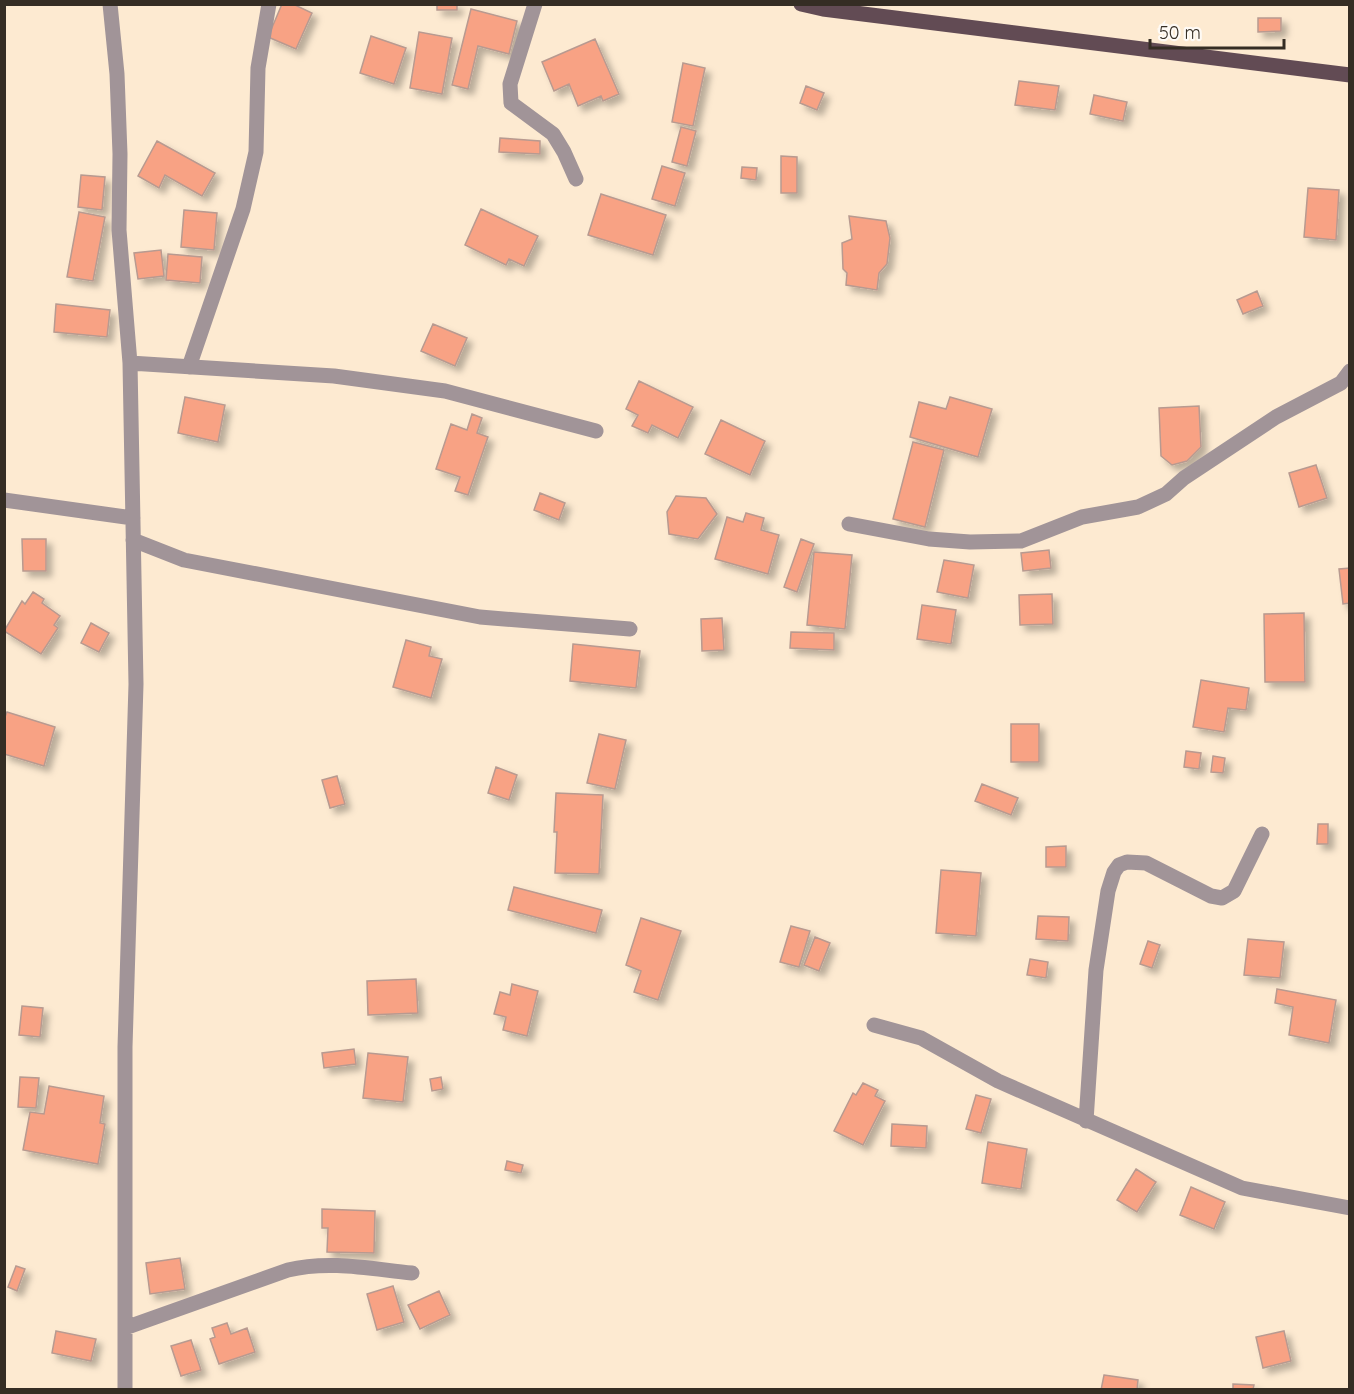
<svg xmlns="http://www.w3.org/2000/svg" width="1354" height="1394" font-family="Quicksand,sans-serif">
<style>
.building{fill:#f8a284;stroke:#b89a90;stroke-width:1.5;filter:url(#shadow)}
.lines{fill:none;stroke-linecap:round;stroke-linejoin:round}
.minor{stroke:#a19498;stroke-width:15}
.primary{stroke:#624b54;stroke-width:15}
</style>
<defs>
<filter id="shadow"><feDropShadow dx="5.5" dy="5.5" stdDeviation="3" flood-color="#0004"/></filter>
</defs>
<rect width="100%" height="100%" fill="#fdead1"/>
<path class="building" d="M282,4H293L312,13L296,49L268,37Z
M437,4H457V10H437Z
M471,9L517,21L509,54L478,46L468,89L452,85Z
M1258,18H1281V31L1258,32Z
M419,32L452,38L442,94L410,88Z
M371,36L406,48L394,84L360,73Z
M595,39L619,94L603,101L601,96L578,106L569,84L554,91L542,62Z
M683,63L705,68L693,126L672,122Z
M1019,81L1059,86L1055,110L1015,105Z
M806,86L824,93L817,110L800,103Z
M1094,95L1127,102L1123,121L1090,114Z
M681,127L696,131L687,166L672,162Z
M500,138L540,141V154L499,152Z
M157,141L215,173L202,196L165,175L159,188L138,176Z
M781,156L797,157V193H781Z
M662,166L685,173L675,206L652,199Z
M742,167L757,168L756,180L741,178Z
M81,175L105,177L102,210L78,207Z
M1308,188L1339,190L1336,240L1304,237Z
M601,194L666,215L653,255L588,235Z
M481,209L538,236L524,266L509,259L506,265L465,245Z
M184,210L217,213L214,250L181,247Z
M79,212L105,217L93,281L67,277Z
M849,216L886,221L890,238L887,264L879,273L877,290L846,285L847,273L843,269L842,243L852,239Z
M161,250L164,276L138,279L134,253Z
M168,254L202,257L200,283L166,280Z
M1257,291L1263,306L1243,314L1237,300Z
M56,304L110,310L107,337L54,332Z
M433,324L467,338L455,366L421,351Z
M639,381L693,407L678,438L652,425L648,433L632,426L638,415L626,409Z
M185,397L225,405L218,442L178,433Z
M950,397L992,409L978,457L910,437L919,402L946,409Z
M1199,406L1201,447L1187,461L1172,465L1161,456L1159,408Z
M472,414L482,418L477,433L488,437L468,495L455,491L460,477L436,469L451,424L467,430Z
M721,420L765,441L750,475L705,454Z
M913,442L944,450L925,527L893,519Z
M1316,465L1327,498L1299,507L1289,473Z
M540,493L565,503L559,520L534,510Z
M676,496L706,498L717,514L698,539L669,534L667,512Z
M746,513L764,518L761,530L779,535L768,574L715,559L727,517L743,522Z
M22,539H46V571H23Z
M801,539L814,544L797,592L784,587Z
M1049,550L1051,568L1023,571L1021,553Z
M814,552L852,555L845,629L807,625Z
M944,560L974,565L968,598L937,592Z
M1350,568V603L1343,604L1339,569Z
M33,592L44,599L42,603L60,616L54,625L58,628L41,654L4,631L22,601L25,604Z
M1052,594L1053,624L1020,625L1019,595Z
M922,605L956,610L951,644L917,639Z
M1304,613L1305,682H1265L1264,614Z
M722,618L724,650L702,651L701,619Z
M91,623L109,633L99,652L81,643Z
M791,632L834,633V650L790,648Z
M406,640L431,647L429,656L442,659L431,698L393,687Z
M573,644L640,651L636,688L570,681Z
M1201,680L1249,688L1246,710L1228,708L1224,732L1193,727Z
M7,712L55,727L44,766L4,754V719Z
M1011,724H1039V762H1011Z
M599,734L626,740L615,789L587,783Z
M1186,751L1201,753L1199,769L1184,767Z
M1213,756L1225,758L1223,773L1211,772Z
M496,767L517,775L509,800L488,793Z
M337,776L345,804L330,808L322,780Z
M982,784L1018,798L1011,815L975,801Z
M556,793L603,795L599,874L555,873L557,832H554Z
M1318,824H1328V844H1317Z
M1066,846V867H1046V847Z
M941,870L981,873L976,936L936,933Z
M514,887L602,910L596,933L508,910Z
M1038,916L1069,917L1068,941L1036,939Z
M641,918L681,931L658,1000L634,992L641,971L626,965Z
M791,926L810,931L799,967L780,962Z
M815,937L830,943L819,971L804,965Z
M1248,939L1284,942L1280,978L1244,975Z
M1148,941L1160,945L1152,968L1140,964Z
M1030,959L1048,962L1046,978L1027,975Z
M416,979L418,1013L368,1015L367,981Z
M512,984L538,991L527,1036L503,1030L506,1017L494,1014L500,992L510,995Z
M1277,989L1336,1000L1329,1043L1289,1035L1293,1007L1275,1003Z
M22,1006L43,1008L40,1037L19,1035Z
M354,1049L356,1064L324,1068L322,1053Z
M368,1053L408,1057L403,1102L363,1098Z
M20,1077L39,1078L36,1108L18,1107Z
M441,1077L443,1089L432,1091L430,1079Z
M863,1083L878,1090L875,1096L885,1101L863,1145L834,1131L853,1093L856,1095Z
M49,1086L104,1096L100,1123L105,1124L98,1164L23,1150L30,1112L44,1114Z
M976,1095L991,1099L981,1133L966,1129Z
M892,1124L927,1126L926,1148L891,1146Z
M988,1142L1027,1149L1021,1189L982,1183Z
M507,1161L523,1165L521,1173L505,1170Z
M1136,1169L1156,1182L1137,1212L1117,1200Z
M1191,1187L1225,1202L1214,1229L1180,1215Z
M322,1209L375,1211L374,1253L327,1252L328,1228H322Z
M180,1258L185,1289L150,1294L146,1263Z
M16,1266L25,1269L17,1291L8,1287Z
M393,1286L404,1322L377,1330L367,1294Z
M439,1291L450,1315L420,1329L408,1305Z
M227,1323L231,1334L247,1328L255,1352L219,1364L210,1339L215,1337L212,1328Z
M56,1331L96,1339L91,1361L52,1353Z
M1284,1331L1291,1361L1263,1368L1256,1337Z
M191,1340L201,1370L181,1376L171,1346Z
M1104,1375L1138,1380L1137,1390H1101Z
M1233,1384L1254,1385L1253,1390H1233Z"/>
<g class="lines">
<path class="minor" d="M110,4L117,74L120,154L119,230L130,363L136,684L125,1047V1390
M535,4L510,84L511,103L553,134L564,152L576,179
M130,363L334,376L445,391L596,431
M189,367L243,209L256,152L258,68L269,4
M4,500L133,518
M849,524L929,539L970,542L1021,541L1082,517L1138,507L1166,494L1184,478L1276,417L1341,383L1350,371
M133,540L184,560L480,617L630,629
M874,1025L921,1038L998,1081L1242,1188L1350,1208
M1086,1121L1096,970L1108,891L1114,872L1119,865L1127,862L1146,863L1211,896L1222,898L1234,891L1262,834
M125,1328L288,1270C329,1260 371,1269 412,1273"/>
<path class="primary" d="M801,4L823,9L1350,75"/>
</g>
<rect width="1354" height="1394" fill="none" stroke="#352d24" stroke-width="12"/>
<path d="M1150 39v9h134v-9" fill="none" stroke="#352d24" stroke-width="3"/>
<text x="1159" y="39" font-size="18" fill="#352d24" stroke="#fefaf5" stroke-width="4.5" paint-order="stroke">50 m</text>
</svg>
